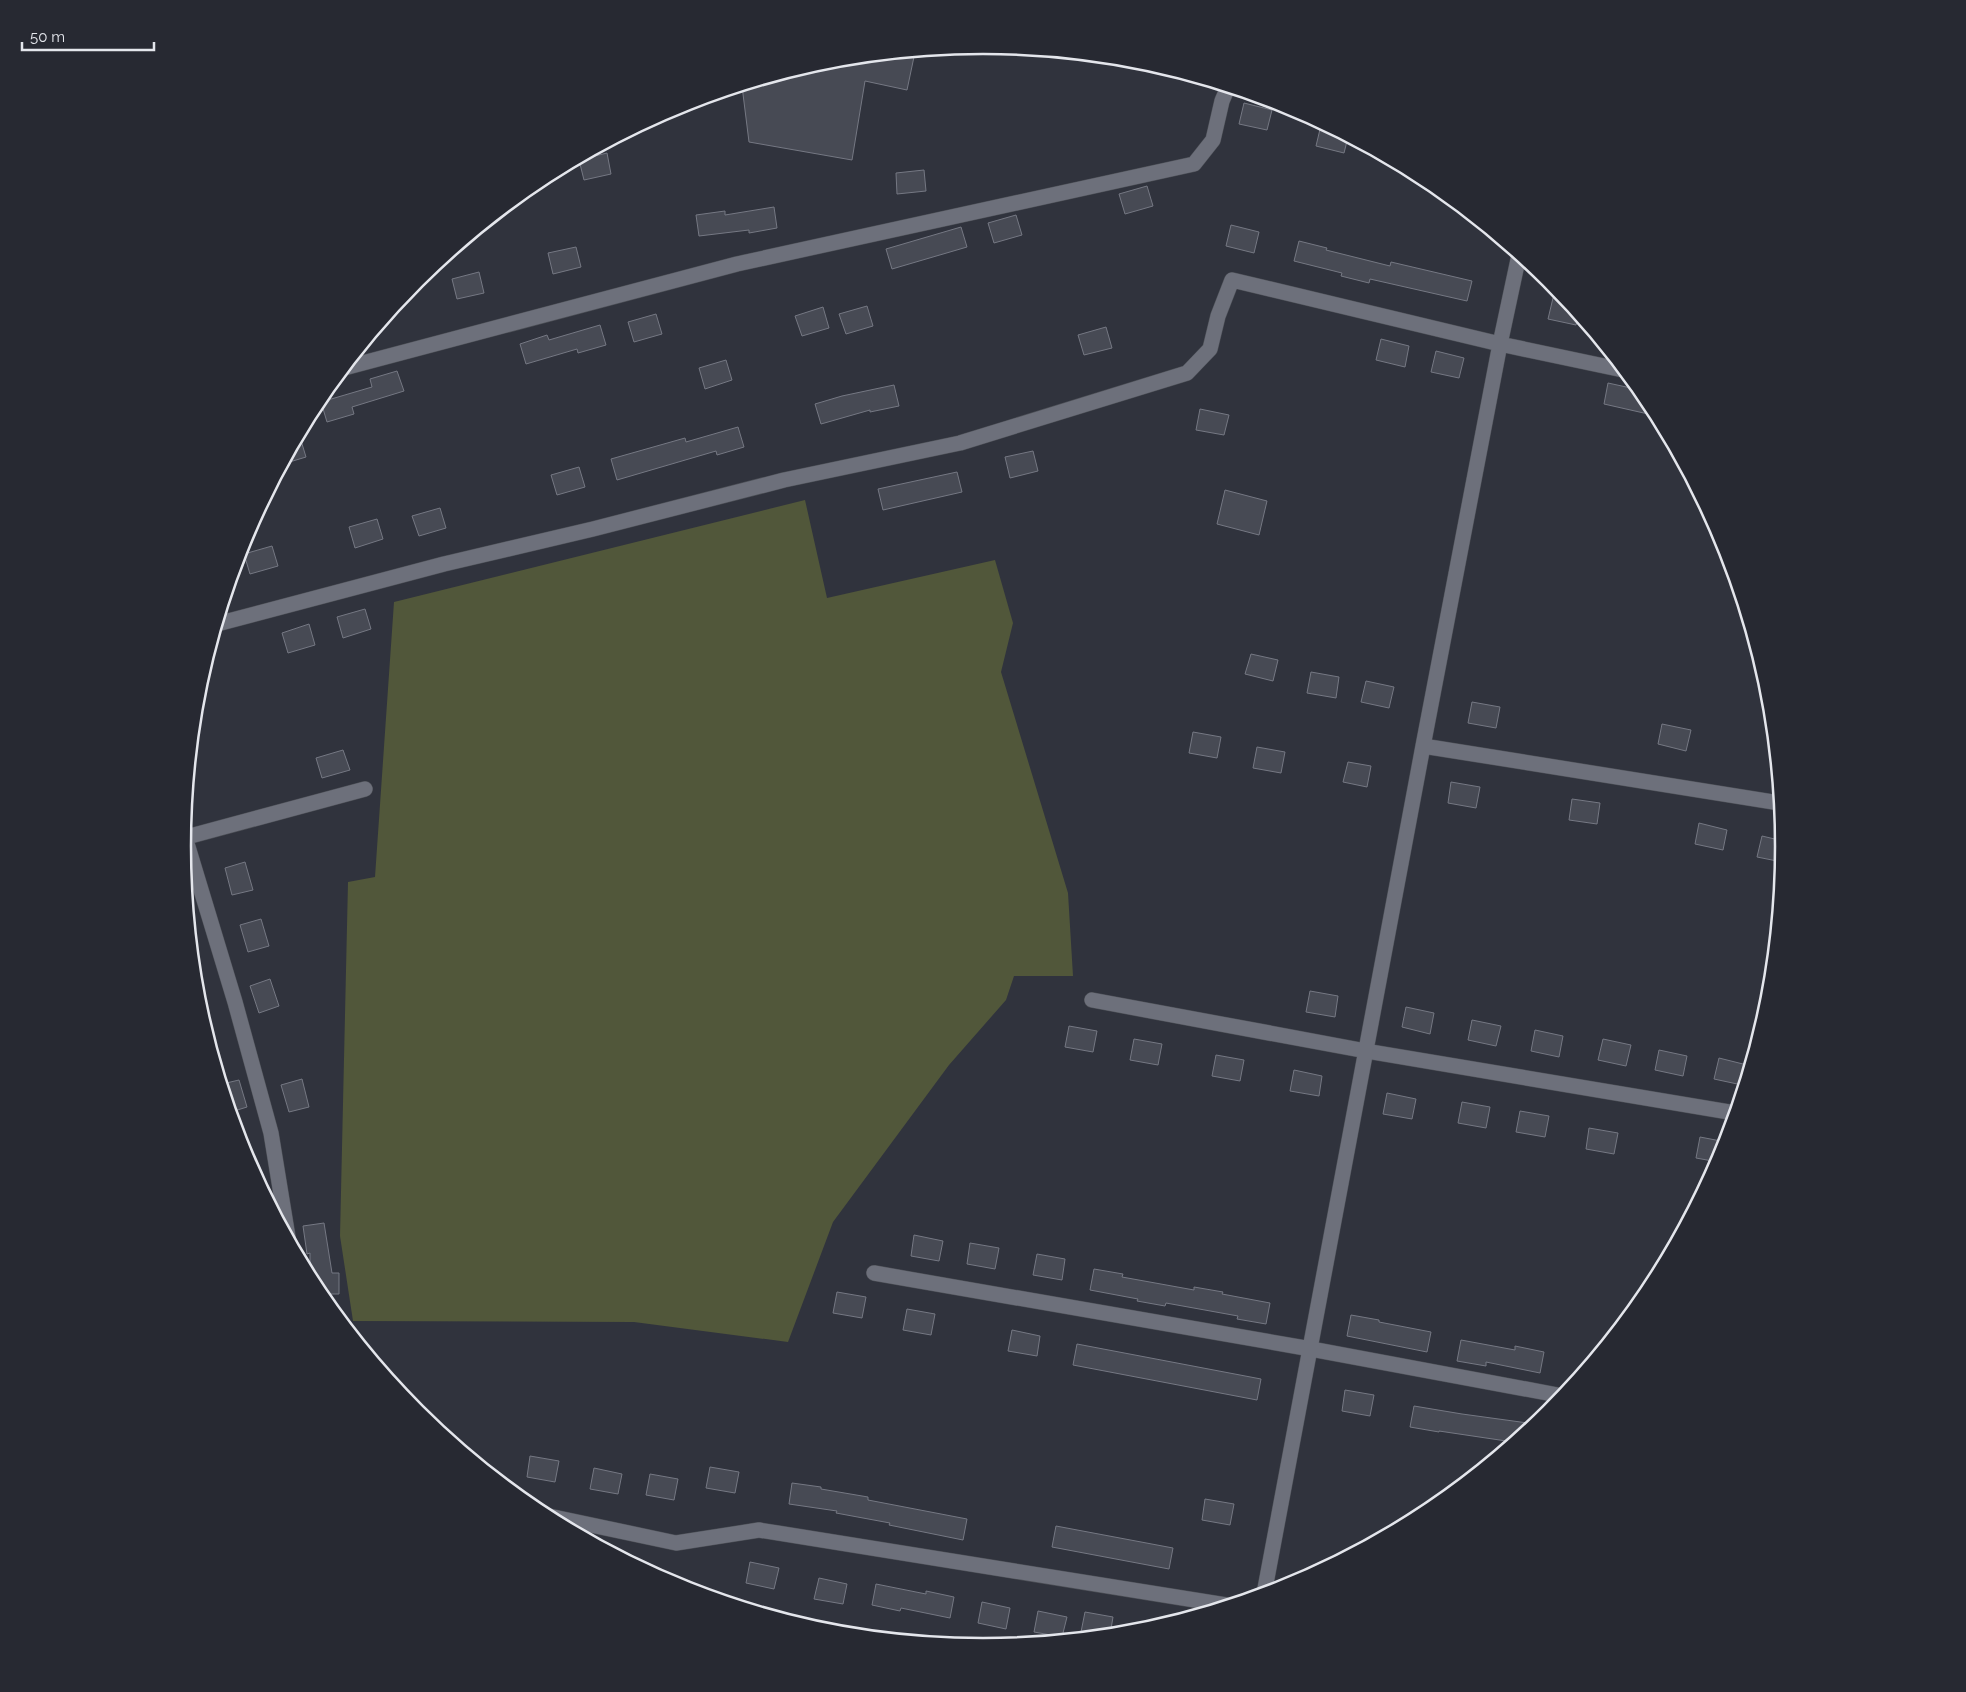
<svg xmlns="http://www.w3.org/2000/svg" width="1966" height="1692" font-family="Raleway,sans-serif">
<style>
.green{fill:#51573a}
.building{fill:#474a54;stroke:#757883}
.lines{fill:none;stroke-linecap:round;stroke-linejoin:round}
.street-casing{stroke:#4d5057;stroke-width:16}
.street{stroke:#6d707b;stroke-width:15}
.rim{fill:none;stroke:#e4e6ec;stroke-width:2.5}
</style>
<rect width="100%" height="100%" fill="#30333d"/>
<path class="green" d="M805,500L827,598L995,560L1013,623L1001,672L1068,893L1073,976H1014L1006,1000L949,1065L833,1222L788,1342L634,1322L353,1321L340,1236L348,882L375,877L394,602Z"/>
<path class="building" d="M915,52L907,90L865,81L852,160L749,142L742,86L827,60Z
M1244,103L1272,110L1267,130L1239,124Z
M1321,125L1329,127L1348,137L1344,153L1316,146Z
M607,153L611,174L584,180L579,160Z
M924,170L926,191L897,194L896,173Z
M1147,186L1153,206L1125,214L1119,194Z
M774,207L777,228L749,233V230L699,236L696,215L725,211V215Z
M1016,215L1022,235L994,243L988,223Z
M1231,225L1259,232L1254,253L1226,246Z
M961,227L967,247L892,269L886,249Z
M1299,241L1327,248L1326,250L1390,266L1391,262L1472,281L1467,301L1370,279L1369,283L1341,276L1342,273L1294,261Z
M576,247L581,267L553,274L548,253Z
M479,272L484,293L457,299L452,279Z
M1553,298L1567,301L1579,315L1576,325L1548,319Z
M867,306L873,326L846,334L839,314Z
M823,307L829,328L802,336L795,316Z
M656,314L662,334L634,342L628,322Z
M600,325L606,345L578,353L577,349L526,364L520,344L547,335L549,340Z
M1106,327L1112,348L1084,355L1078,335Z
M1381,339L1409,346L1405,367L1376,360Z
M1436,351L1464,358L1459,378L1431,372Z
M726,360L732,380L705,389L699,368Z
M397,371L404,391L352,407L354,414L327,422L321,402L372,387L370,379Z
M1608,383L1640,390L1649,401L1657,416L1604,404Z
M894,385L899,406L870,412V410L821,424L815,404L842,396Z
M1200,409L1229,415L1224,435L1196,430Z
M738,427L744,447L717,455L716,451L617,480L611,459L685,438L686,442Z
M299,434L306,457L283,464L292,447Z
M1033,451L1038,471L1010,478L1005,457Z
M579,467L585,487L557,495L551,475Z
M957,472L962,492L883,510L878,489Z
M1225,490L1267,501L1259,535L1217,524Z
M440,508L446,528L419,536L412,516Z
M377,519L383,539L355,548L349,527Z
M272,546L278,566L250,574L244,554Z
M365,609L371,629L343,638L337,617Z
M309,624L315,645L288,653L282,633Z
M1251,654L1278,660L1273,681L1245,674Z
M1311,672L1339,677L1336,698L1307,693Z
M1366,681L1394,687L1389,708L1361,702Z
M1472,702L1500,707L1496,728L1468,723Z
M1662,724L1691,730L1686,751L1658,744Z
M1193,732L1221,737L1217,758L1189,753Z
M1257,747L1285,752L1281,773L1253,768Z
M343,750L350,770L322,778L316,758Z
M1348,762L1371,766L1367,787L1343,782Z
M1451,782L1480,787L1476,808L1448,803Z
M1572,799L1600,803L1597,824L1569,820Z
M1699,823L1727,830L1723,850L1695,844Z
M1762,836L1783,841L1782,862L1757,857Z
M245,862L253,890L232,895L225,868Z
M261,919L269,946L248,952L240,925Z
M270,979L279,1006L259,1013L250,986Z
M1310,991L1338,996L1335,1017L1306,1012Z
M1406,1007L1434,1013L1430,1034L1402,1027Z
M1472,1020L1501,1026L1496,1046L1468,1040Z
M1069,1026L1097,1031L1093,1052L1065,1047Z
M1535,1030L1563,1036L1559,1057L1531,1051Z
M1134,1039L1162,1044L1158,1065L1130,1060Z
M1603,1039L1631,1045L1626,1066L1598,1060Z
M1659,1050L1687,1056L1683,1076L1655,1070Z
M1216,1055L1244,1060L1240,1081L1212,1076Z
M1719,1058L1747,1065L1742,1085L1714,1079Z
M1294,1070L1322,1076L1319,1096L1290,1091Z
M302,1079L309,1107L289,1112L281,1085Z
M239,1080L247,1107L231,1112L222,1084Z
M1387,1093L1416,1099L1412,1119L1383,1114Z
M1462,1102L1490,1107L1486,1128L1458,1123Z
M1520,1111L1549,1116L1545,1137L1516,1132Z
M1589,1128L1618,1133L1614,1154L1586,1149Z
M1700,1137L1726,1142L1718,1162L1696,1158Z
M324,1223L332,1273H339V1294H319L310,1278V1253L307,1254L303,1226Z
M914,1235L943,1241L939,1261L911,1256Z
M970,1243L999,1248L995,1269L967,1264Z
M1037,1254L1065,1259L1062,1280L1033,1275Z
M1094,1269L1123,1274L1122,1277L1194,1290V1287L1223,1292L1222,1294L1270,1303L1266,1324L1237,1319L1238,1316L1166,1303L1165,1306L1137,1301L1138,1299L1090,1290Z
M837,1292L866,1297L862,1318L833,1313Z
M907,1309L935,1314L931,1335L903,1330Z
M1351,1315L1379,1320V1322L1431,1332L1427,1352L1347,1336Z
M1012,1330L1040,1336L1037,1356L1008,1351Z
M1461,1340L1515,1350V1346L1544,1352L1540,1373L1486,1362V1366L1457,1361Z
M1077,1344L1261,1379L1257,1400L1073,1365Z
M1345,1390L1374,1395L1370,1416L1342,1411Z
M1414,1406L1462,1414L1535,1424L1513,1442L1439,1431V1432L1410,1427Z
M530,1456L559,1461L555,1482L527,1477Z
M710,1467L739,1472L735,1493L706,1488Z
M594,1468L622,1474L618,1494L590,1489Z
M650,1474L678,1479L674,1500L646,1495Z
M792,1483L821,1487V1489L868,1497V1500L967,1519L963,1540L889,1525L890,1523L836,1513L837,1511L789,1504Z
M1205,1499L1234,1504L1230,1525L1202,1520Z
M1056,1526L1173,1548L1169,1569L1052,1547Z
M750,1562L779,1568L774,1589L746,1583Z
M819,1578L847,1584L843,1604L814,1599Z
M876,1584L926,1594V1591L954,1597L950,1618L901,1608L900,1611L872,1605Z
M982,1602L1010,1608L1006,1629L978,1623Z
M1038,1611L1067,1617L1062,1637L1034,1632Z
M1085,1612L1113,1617L1110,1635L1097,1636L1081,1632Z"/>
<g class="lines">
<defs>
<path id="street" d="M344,368L737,264L1194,164L1213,140L1222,101L1228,87
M217,624L444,564L593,529L784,480L960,443L1187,373L1210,349L1218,316L1232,280L1500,344L1623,370
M1423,746L1780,803
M185,837L235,1002L271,1133L288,1237
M183,838L365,789
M1092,1000L1366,1051L1735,1113
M874,1273L1311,1349L1563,1396
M544,1515L676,1543L759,1530L1226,1605
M1264,1594L1423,746L1500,344L1519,255"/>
</defs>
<use href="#street" class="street-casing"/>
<use href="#street" class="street"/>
</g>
<path d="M0 0H1966V1692H0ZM191 846a792 792 0 1 1 1584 0a792 792 0 1 1-1584 0Z" fill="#272932" fill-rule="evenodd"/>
<path class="rim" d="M191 846a792 792 0 1 1 1584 0a792 792 0 1 1-1584 0Z"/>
<path d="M22 42v8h132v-8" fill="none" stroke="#e4e6ec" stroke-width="2.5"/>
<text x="30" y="42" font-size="15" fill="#e4e6ec" stroke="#272932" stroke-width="4" paint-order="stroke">50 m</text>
</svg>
